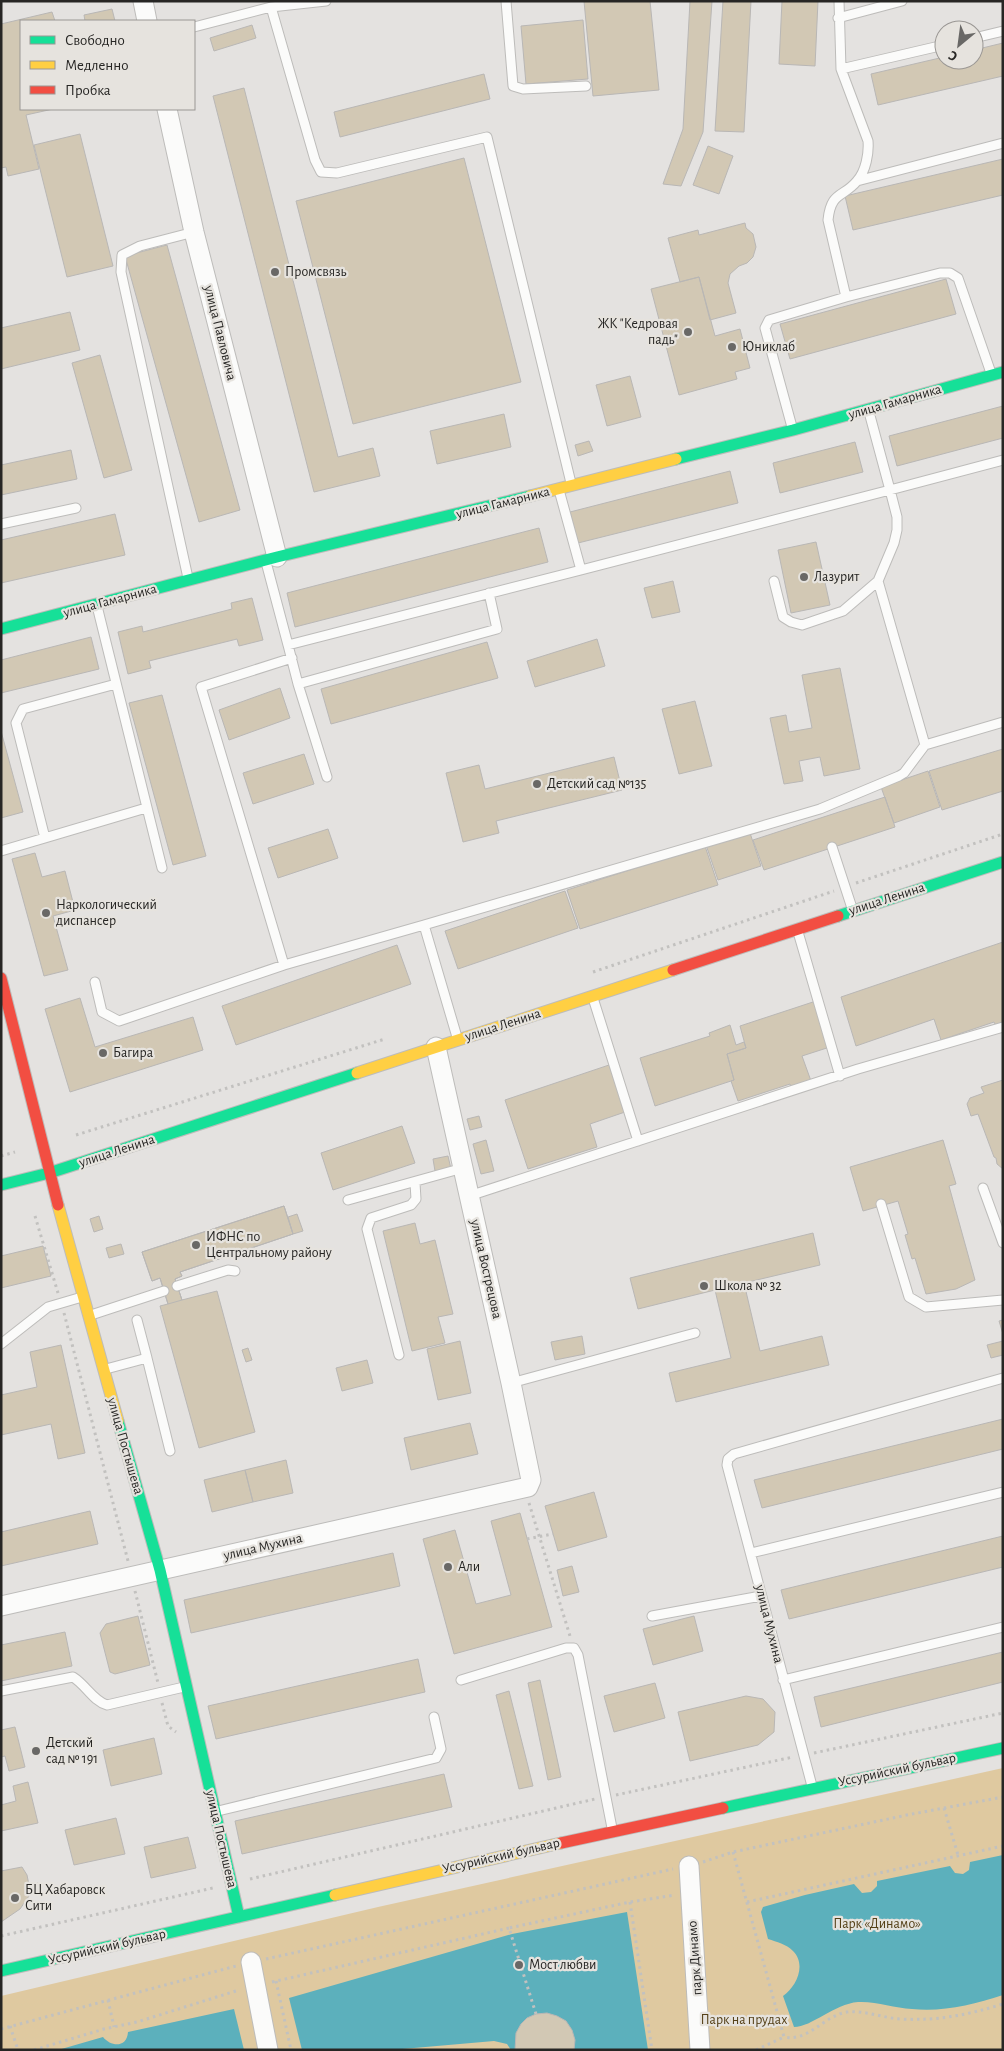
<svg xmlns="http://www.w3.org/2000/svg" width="1004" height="2051" font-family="'Alegreya Sans',sans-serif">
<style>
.green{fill:#dfc9a0}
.water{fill:#5cb0bc}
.building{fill:#d2c8b4;stroke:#b9b7b5}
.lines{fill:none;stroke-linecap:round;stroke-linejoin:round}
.lane-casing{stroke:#bdbcba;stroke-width:11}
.street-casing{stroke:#bdbcba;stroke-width:21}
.fast-casing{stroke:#bdbcba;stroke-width:13}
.slow-casing{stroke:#bdbcba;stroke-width:13}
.jam-casing{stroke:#bdbcba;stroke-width:13}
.path{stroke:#c2c1bf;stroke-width:3;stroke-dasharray:2.5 4;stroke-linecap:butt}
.lane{stroke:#fbfbfa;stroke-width:9}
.street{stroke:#fbfbfa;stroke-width:19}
.fast{stroke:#16e098;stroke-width:11}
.slow{stroke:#ffcf43;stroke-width:11}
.jam{stroke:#f24e42;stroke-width:11}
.path-bridge{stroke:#c2c1bf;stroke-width:3;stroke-dasharray:2.5 4;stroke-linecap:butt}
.poi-dot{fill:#696866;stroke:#e6e3de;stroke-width:2}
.labels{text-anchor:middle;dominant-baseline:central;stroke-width:4.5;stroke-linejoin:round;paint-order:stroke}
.poi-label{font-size:14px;fill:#272624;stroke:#e6e3de;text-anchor:start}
.street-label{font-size:14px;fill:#272624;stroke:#e6e3de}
.park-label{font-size:14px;fill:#554118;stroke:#e6e3de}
</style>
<rect width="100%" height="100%" fill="#e4e2e0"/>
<path class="green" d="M1003,1768V2050H1V1996L378,1907Z"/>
<path class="water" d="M1003,1855V1995C973,2005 943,2012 912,2009C894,2008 876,2001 858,2002C834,2004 812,2027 794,2027L783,1996C796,1987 807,1965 793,1951C786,1944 777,1942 768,1939L761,1912L763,1907L805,1895L854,1884L862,1893L871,1892L877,1886V1881L950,1866L955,1873L963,1874L969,1870L970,1862Z
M627,1912L648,2050H511L507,2044L494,2041L391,2050H302L289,1998L512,1934Z
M234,2009L244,2050H58L103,2037C111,2047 127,2048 128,2032Z"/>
<path class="building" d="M584,1H650L659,90L593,96Z
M690,1H712L703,132L681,186L663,184L683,129Z
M723,1H751L744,132L715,131Z
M782,1H818L815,66L779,64Z
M112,9L115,21H85L84,15Z
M52,12L55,21H21V109H53L26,115L39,169L8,176L6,167L1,168V24Z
M583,20L588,79L526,84L521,26Z
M252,25L256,38L214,51L210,38Z
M1003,43V76L878,105L871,74L944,57V60H974V50Z
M484,74L490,99L340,137L334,112Z
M244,88L338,457L373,448L380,476L314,492L213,96Z
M80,134L113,266L67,277L34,145Z
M708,146L733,156L719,194L693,185Z
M464,158L521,382L353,424L296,201Z
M1003,159V195L853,230L845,196Z
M745,223L746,228L753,234L756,247L753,257L747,263L739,266L730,274L728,283L736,313L710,320L699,277L680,282L668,238L698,230L699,235Z
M167,245L240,510L199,522L125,256Z
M699,277L715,336L740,329L750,368L735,372L737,379L679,395L651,289Z
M946,279L956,314L790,359L780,324Z
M70,312L80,350L1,369V328Z
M100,355L132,470L104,478L72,363Z
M630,376L641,417L607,426L596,385Z
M1003,406V438L897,466L889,436Z
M504,414L511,447L437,464L430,431Z
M589,441L593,451L578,456L575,445Z
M855,442L863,472L780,493L773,463Z
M71,450L77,479L1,495V465Z
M730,471L738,503L578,543L570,512Z
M115,514L125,555L1,583V540Z
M539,528L548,562L295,627L287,593Z
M816,542L830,605L791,613L778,550Z
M673,581L680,612L652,618L644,588Z
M252,598L263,640L239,646L237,639L149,661L151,668L128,674L118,632L142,626L143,632L232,609L231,603Z
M91,637L99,669L1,693V660Z
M597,639L605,666L535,687L527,661Z
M487,642L498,678L331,724L321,689Z
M840,668L860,769L824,776L820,757L799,761L803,781L784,784L770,718L786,715L789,732L812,728L802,675Z
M280,688L290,718L229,740L219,710Z
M162,695L206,856L173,865L129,703Z
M695,701L712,766L679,774L662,709Z
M1,731L23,812L1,818Z
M1003,749V791L942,810L929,771Z
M304,754L314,784L253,804L243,773Z
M614,757L622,790L496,821L499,833L463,842L446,773L479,765L485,789Z
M928,771L940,807L894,823L881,787Z
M885,797L895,827L764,870L753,840Z
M328,829L338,858L278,878L268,848Z
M749,830L761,866L718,880L706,845Z
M705,846L718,885L580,929L567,890Z
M35,853L42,877L65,871L75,910L53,916L68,970L44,976L12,859Z
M565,891L578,928L458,969L445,931Z
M1003,942V1023L996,1026L994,1022L941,1040L934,1019L856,1046L841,997Z
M397,945L411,984L236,1045L222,1006Z
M80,998L95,1047L193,1017L203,1050L70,1092L45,1009Z
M819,1000L833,1046L802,1056L811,1081L791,1088L790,1084L738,1101L731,1081L734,1080L727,1054L746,1048L740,1026Z
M730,1025L736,1045L744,1042L746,1048L727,1054L734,1080L655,1106L640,1058L710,1036L709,1033Z
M609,1065L625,1112L590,1124L597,1147L528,1169L505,1100Z
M1003,1080V1169L997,1164L996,1158L994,1157L978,1114L971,1116L967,1104L970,1098L984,1093L981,1087Z
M479,1116L482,1127L470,1130L467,1119Z
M402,1126L415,1163L333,1190L321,1153Z
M486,1140L494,1171L481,1174L473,1144Z
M943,1140L956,1184L949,1186L975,1280L956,1289L926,1294L915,1258L912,1259L905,1235L908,1234L898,1201L863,1211L850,1167Z
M448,1156L451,1169L435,1171L433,1159Z
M284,1206L293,1234L180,1272L182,1276L175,1279L182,1300L168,1304L160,1278L152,1281L142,1252Z
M284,1206L293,1234L180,1272L182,1276L175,1279L182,1300L217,1291L255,1432L199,1448L160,1306L168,1304L160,1278L152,1281L142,1252Z
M297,1214L303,1231L293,1234L288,1217Z
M99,1216L103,1229L94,1232L90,1219Z
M415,1223L420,1244L435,1240L453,1314L438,1317L445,1343L412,1351L383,1231Z
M813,1233L820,1265L744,1283L760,1351L822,1336L829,1365L676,1402L669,1373L731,1358L715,1290L638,1309L630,1278Z
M121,1244L124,1254L109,1258L106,1248Z
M43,1246L51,1276L1,1288V1256Z
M1003,1320V1334L999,1321Z
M582,1336L585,1354L555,1360L551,1342Z
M460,1341L471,1393L438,1400L427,1349Z
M1003,1341V1355L991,1358L987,1345Z
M61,1345L85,1453L58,1459L51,1424L1,1435V1395L37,1387L30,1352Z
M248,1348L252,1360L246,1362L242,1350Z
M367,1360L373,1383L342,1391L336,1368Z
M1003,1419V1449L762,1508L754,1480Z
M470,1423L478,1454L411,1470L404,1438Z
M286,1460L293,1493L253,1502L245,1470Z
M245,1470L253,1502L212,1512L204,1480Z
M594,1492L607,1537L558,1551L545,1506Z
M90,1511L98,1544L1,1566V1532Z
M520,1513L552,1627L454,1654L423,1539L455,1530L476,1604L511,1595L491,1521Z
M1003,1536V1567L789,1619L781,1590Z
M393,1553L400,1586L191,1633L184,1600Z
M572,1566L579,1592L563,1596L557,1570Z
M138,1616L150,1665L115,1674L110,1672L100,1633L106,1624Z
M694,1616L703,1651L653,1665L643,1629Z
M65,1632L72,1666L1,1681V1645Z
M1003,1652V1682L821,1727L814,1697Z
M418,1659L425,1692L216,1739L208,1706Z
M540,1680L561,1777L548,1780L528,1683Z
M655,1683L665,1718L614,1732L604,1696Z
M509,1691L533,1786L519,1789L496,1695Z
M746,1696L763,1699L775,1712L774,1732L758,1745L690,1761L678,1712Z
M15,1727L25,1767L9,1771L5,1756L1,1757V1730Z
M154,1738L162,1774L111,1786L103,1750Z
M444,1774L452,1807L242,1854L235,1821Z
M28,1782L38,1823L1,1831V1805L16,1801L13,1786Z
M116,1818L125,1854L74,1865L65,1830Z
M188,1837L196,1868L151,1878L144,1847Z
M22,1867L27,1875L29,1885L38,1883L20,1909L1,1922V1871Z
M547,2013L557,2016L566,2021L572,2030L575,2040L574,2050H515L516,2033L521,2024L527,2018L536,2014Z"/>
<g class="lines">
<defs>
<path id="lane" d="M506,1L513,86L523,89L586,86
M271,7L315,160L321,172L337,173L487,137L571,483
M838,18L902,1
M194,27L271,7L326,1
M974,38L1003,31
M841,69L944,45
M857,181L1003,143
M846,297L940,273H950L958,278L991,373
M869,412L890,490L1003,460
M792,427L765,328L769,320L846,297L828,220C831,191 843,198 857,181C866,171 869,153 868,141L841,69L839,1
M559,490L581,570L890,490L897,517V530L894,543L878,581L925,745
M1,524L76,508
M266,562L288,645L581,570
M188,578L121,272L122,255L140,246L194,232
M774,581L783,617L791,622L802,625L843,611L878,581
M97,606L162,868
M288,645L298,684L497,629L489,593
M298,684L327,777
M45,838L16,723L23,709L116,684
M832,847L852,908
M1,851L146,808
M798,932L840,1076
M284,965L201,687L292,658
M95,982L102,1012L119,1021L284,965L424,925
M593,998L638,1141
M457,1037L424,925L820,809L899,776L904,773L925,745L1003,722
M983,1188L1003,1243
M469,1196L858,1069L1003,1027
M348,1200L463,1168
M881,1204L909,1297L926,1307L1003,1300
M177,1286L228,1270L235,1271
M91,1315L164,1291
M137,1320L147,1358
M1,1344L48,1307L82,1297
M399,1355L367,1229L371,1218L411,1205L416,1199L415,1183
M106,1369L147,1358L170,1451
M511,1383L695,1333
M751,1553L1003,1492
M652,1616L761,1596
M461,1680L566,1648H574L578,1655L612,1828
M783,1680L1003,1627
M1,1691L73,1677C86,1685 93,1701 107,1705L184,1687
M812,1786L727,1465L728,1459L734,1454L1003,1378
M218,1811L436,1758L441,1749L434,1717"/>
<path id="street" d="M143,1L147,21
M167,109L194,232L277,557
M1,1606L528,1487L531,1480L511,1383L436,1047
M689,1866L700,2050
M251,1962L268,2050"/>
<path id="fast" d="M676,459L793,430L1003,372
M1,629L277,557L530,496
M838,916L1003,862
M1,1185L49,1173L357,1073
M118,1421L160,1570L239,1917
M723,1808L1003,1748
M1,1971L335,1895"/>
<path id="slow" d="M530,496L676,459
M357,1073L673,970
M58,1205L118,1421
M335,1895L561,1843"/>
<path id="jam" d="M673,970L838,916
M1,978L58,1205
M561,1843L723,1808"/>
</defs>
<use href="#lane" class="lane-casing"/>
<use href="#street" class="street-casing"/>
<use href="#fast" class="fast-casing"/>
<use href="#slow" class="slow-casing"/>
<use href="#jam" class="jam-casing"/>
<path class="path" d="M856,883L1003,834
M593,972L834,891
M76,1135L385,1039
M1,1156L15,1152
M35,1216L58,1293
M64,1313L128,1561
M529,1503L570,1636
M135,1591L158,1683
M162,1703L168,1726L176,1732
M814,1753L1003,1713
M616,1795L793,1757
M944,1808L958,1855
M733,1852L784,2037C809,2042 823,2016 847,2012C865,2010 883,2018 900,2019C938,2021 967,2015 1003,2004
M703,1862L733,1852L907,1815L1003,1797
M250,1879L595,1799
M630,1902L652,2050
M747,1902L1003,1846
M1,1936L213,1888
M266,1959L673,1869
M276,1981L291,2050
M272,1982L509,1928
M108,2000L114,2027
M536,2014L509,1928L630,1902L675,1895
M10,2026L18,2050
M1,2029L236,1966
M34,2050L104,2029L137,2022L239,1990
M756,2050L784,2037"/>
<use href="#lane" class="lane"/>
<use href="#street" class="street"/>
<use href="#fast" class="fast"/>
<use href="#slow" class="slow"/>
<use href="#jam" class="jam"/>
<path class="path-bridge" d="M527,1539L553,1534"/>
</g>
<g class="poi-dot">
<circle cx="275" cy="272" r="5"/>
<circle cx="688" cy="332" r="5"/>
<circle cx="732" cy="347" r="5"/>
<circle cx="804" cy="577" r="5"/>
<circle cx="537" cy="784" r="5"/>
<circle cx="46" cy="913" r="5"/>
<circle cx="103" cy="1053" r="5"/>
<circle cx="196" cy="1245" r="5"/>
<circle cx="704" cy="1286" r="5"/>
<circle cx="448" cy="1567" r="5"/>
<circle cx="36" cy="1751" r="5"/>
<circle cx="15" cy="1898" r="5"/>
<circle cx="519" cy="1965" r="5"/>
</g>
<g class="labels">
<g class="poi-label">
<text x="285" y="272">Промсвязь</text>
<text x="678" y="324" text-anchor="end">ЖК "Кедровая<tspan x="678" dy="16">падь"</tspan></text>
<text x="742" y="347">Юниклаб</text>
<text x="814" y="577">Лазурит</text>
<text x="547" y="784">Детский сад №135</text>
<text x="56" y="905">Наркологический<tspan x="56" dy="16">диспансер</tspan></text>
<text x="113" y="1053">Багира</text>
<text x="206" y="1237">ИФНС по<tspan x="206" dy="16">Центральному району</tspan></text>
<text x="714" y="1286">Школа № 32</text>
<text x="458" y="1567">Али</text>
<text x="46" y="1743">Детский<tspan x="46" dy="16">сад № 191</tspan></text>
<text x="25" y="1890">БЦ Хабаровск<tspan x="25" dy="16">Сити</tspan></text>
<text x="529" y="1965">Мост любви</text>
</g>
<g class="street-label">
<text transform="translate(220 333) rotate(76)">улица Павловича</text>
<text transform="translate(895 402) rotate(-16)">улица Гамарника</text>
<text transform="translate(503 503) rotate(-14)">улица Гамарника</text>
<text transform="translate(110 601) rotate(-15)">улица Гамарника</text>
<text transform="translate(887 899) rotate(-18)">улица Ленина</text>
<text transform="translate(503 1025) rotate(-18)">улица Ленина</text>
<text transform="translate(117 1151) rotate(-18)">улица Ленина</text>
<text transform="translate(486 1269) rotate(77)">улица Вострецова</text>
<text transform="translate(125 1446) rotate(74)">улица Постышева</text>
<text transform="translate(263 1547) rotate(-13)">улица Мухина</text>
<text transform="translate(769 1624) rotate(76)">улица Мухина</text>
<text transform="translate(897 1770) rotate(-12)">Уссурийский бульвар</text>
<text transform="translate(221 1839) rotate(77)">улица Постышева</text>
<text transform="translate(501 1856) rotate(-13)">Уссурийский бульвар</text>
<text transform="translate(107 1947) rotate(-13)">Уссурийский бульвар</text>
<text transform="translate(695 1958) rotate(-94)">парк Динамо</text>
</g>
<g class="park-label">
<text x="877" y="1924">Парк «Динамо»</text>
<text x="744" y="2020">Парк на прудах</text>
</g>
</g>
<rect width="1004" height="2051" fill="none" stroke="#272624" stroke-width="5"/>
<rect x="20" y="20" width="175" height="90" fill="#e6e3de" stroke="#9a9794"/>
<rect x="30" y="36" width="25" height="8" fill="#16e098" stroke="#9a9794"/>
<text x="65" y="45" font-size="15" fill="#272624">Свободно</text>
<rect x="30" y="61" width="25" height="8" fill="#ffcf43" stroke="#9a9794"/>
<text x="65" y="70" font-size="15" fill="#272624">Медленно</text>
<rect x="30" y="86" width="25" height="8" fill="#f24e42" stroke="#9a9794"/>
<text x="65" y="95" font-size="15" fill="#272624">Пробка</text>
<g transform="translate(959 45) rotate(209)"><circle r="24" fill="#e6e3de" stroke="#9a9794"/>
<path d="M0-4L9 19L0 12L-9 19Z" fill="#696866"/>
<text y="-8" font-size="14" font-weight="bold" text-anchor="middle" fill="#272624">С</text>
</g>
</svg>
